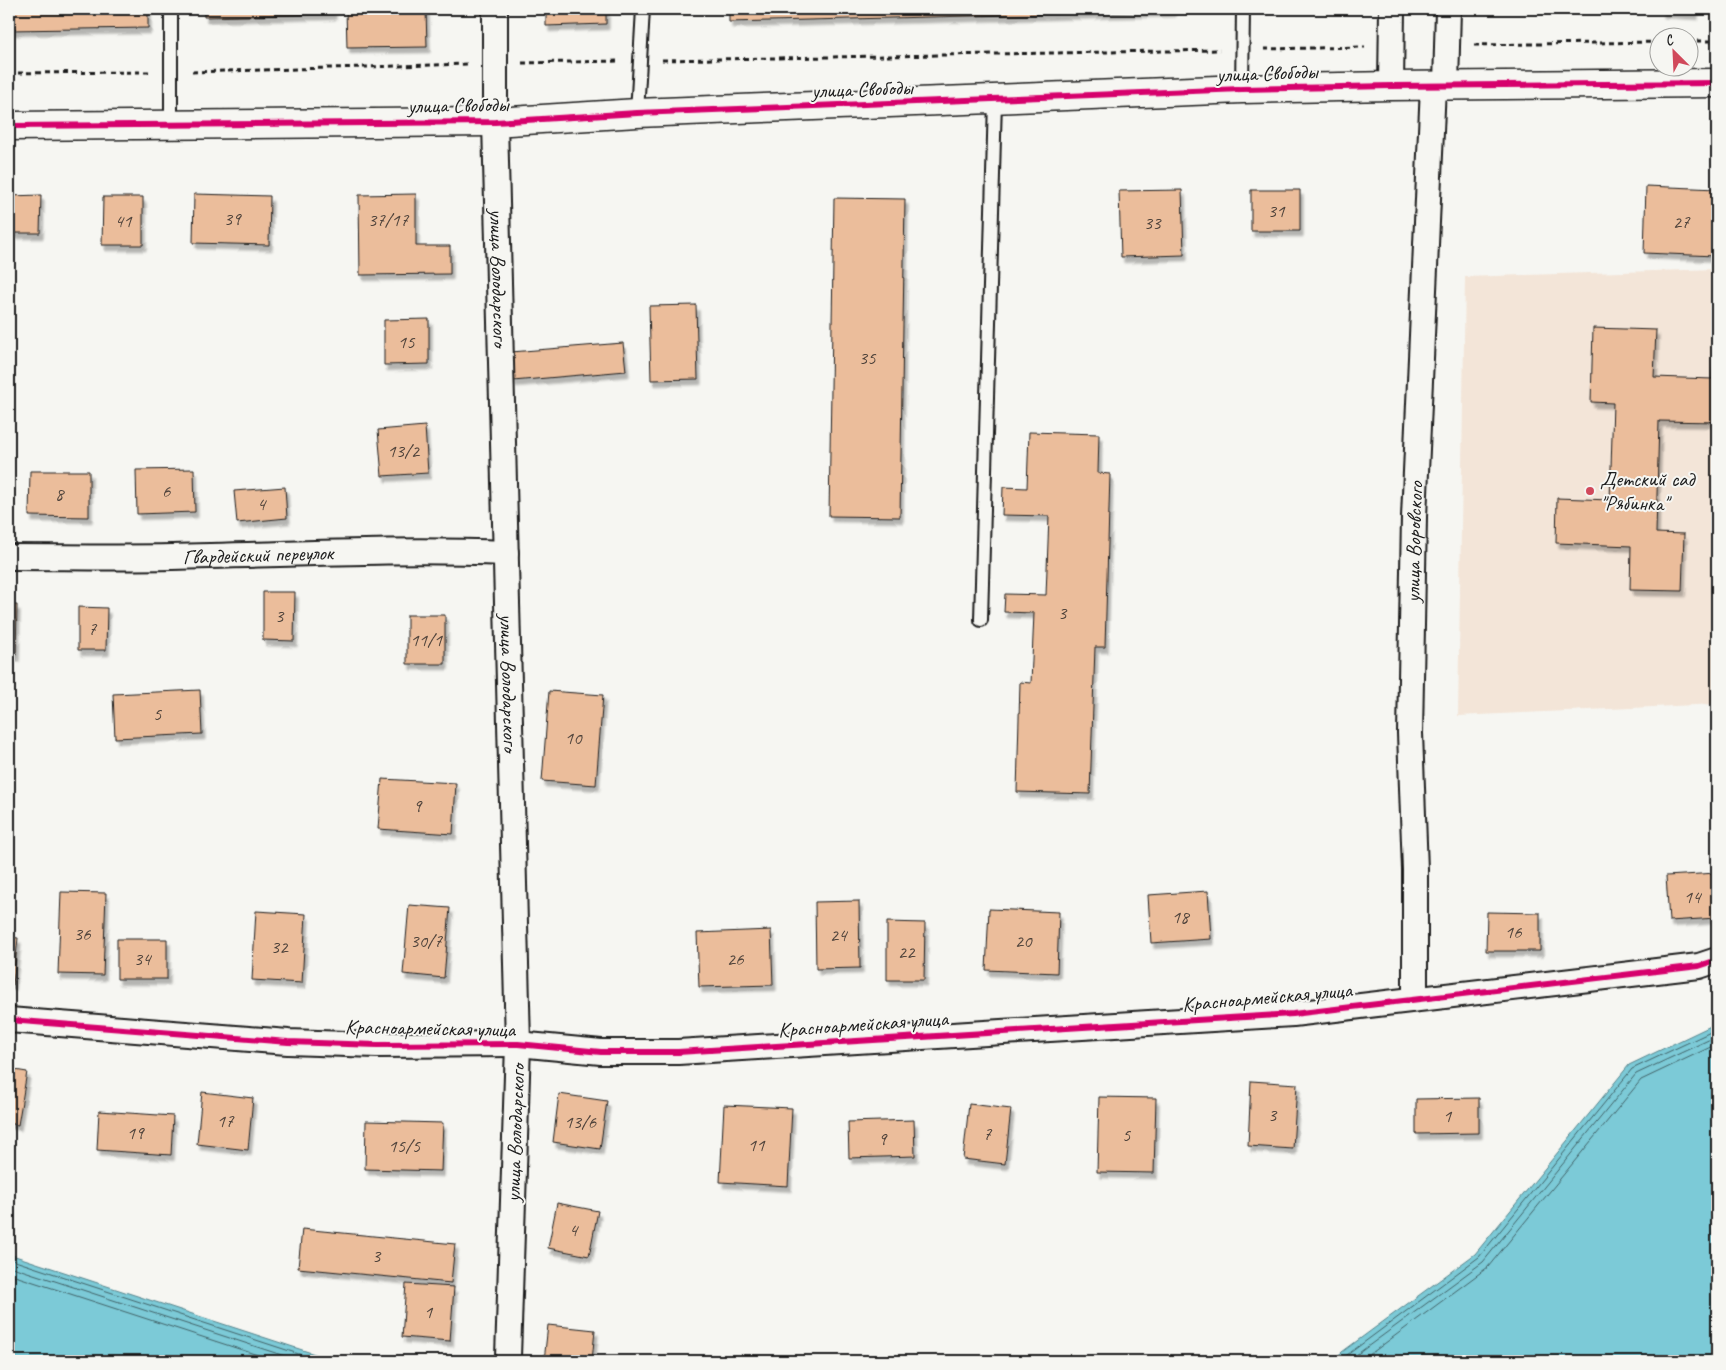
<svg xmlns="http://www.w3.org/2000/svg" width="1726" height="1370" font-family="Caveat,sans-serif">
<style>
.built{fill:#f3e5d8}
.water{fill:#7bcad7;stroke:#55848c}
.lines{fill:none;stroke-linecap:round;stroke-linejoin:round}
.shore{stroke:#426267;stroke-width:1}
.building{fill:#ebbd9b;stroke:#1c1c1c;filter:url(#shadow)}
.lane-casing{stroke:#1c1c1c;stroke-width:16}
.street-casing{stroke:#1c1c1c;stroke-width:28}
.secondary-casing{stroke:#1c1c1c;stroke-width:31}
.path{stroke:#1c1c1c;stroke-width:3;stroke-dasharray:5 4;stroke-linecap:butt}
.lane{stroke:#f6f6f2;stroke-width:12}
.street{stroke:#f6f6f2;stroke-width:24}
.secondary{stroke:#f6f6f2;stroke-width:28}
.cycleway-casing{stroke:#f6f6f2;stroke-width:9}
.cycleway{stroke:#d6006c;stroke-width:6}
.poi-dot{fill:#d1495b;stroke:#f6f6f2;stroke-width:2}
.labels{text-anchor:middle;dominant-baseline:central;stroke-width:4;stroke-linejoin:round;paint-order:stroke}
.number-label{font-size:19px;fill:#50443c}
.street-label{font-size:21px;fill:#1c1c1c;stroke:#f6f6f2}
.poi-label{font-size:21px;fill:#1c1c1c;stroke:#f6f6f2;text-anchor:start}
</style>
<defs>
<filter id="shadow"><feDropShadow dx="3" dy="5.5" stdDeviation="1" flood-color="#0004"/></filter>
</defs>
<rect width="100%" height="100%" fill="#f6f6f2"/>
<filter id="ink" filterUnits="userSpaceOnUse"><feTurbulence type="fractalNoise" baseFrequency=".02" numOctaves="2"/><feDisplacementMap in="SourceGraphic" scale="10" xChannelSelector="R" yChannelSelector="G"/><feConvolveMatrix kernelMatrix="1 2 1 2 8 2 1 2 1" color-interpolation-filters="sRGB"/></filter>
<g filter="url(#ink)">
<path class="built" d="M1717,269V704L1458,716L1465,277Z"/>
<path class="water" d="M1717,1023V1361H1332L1342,1352L1475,1254L1629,1065Z
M9,1254L336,1361H9Z"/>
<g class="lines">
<path class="shore" d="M9,1259L320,1361
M9,1266L300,1361
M9,1274L276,1361
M1339,1361L1479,1257L1632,1069L1717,1029
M1348,1361L1483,1262L1636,1074L1717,1036
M1361,1361L1488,1267L1641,1080L1717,1044"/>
</g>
<path class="building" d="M9,9H148V28L9,30Z
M204,9H333V14L204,17Z
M346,9H426L427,47L347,48Z
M546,9H606V24L546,26Z
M729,9H1173V11L729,22Z
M1661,9H1695V14L1661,12Z
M1646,186L1717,189L1715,256L1644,253Z
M1182,190L1184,255L1121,257L1119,191Z
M1251,190H1300V231H1251Z
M194,194L270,196L269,245L193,243Z
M416,194V246H450V274L360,275L359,195Z
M41,195L40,233H9V196Z
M103,197H143V245H102Z
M834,198L905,199L900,517L829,516Z
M696,305L698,379L651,380L649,306Z
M1715,306H1717V422L1659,421L1656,533L1684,534L1682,591L1630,590L1631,546L1556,543L1557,498L1610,500L1613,403L1591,402L1593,328L1656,330L1654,377L1712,379Z
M429,319V364L384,365V320Z
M623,343L626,371L513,381L511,352Z
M425,426L428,473L382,476L378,430Z
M1029,432L1099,434L1098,473L1110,474L1105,647H1095L1090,794L1017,792L1020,682L1031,683L1034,613L1004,612L1005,594L1046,595L1049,516L1002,515L1003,487L1027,488Z
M194,469L195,512L137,514L136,470Z
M30,471H89V517L29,516Z
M285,487L287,518L237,523L234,491Z
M263,592H295L294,641L263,640Z
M9,605H17L16,656L9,655Z
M78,607L107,608L106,650H78Z
M407,615H445V664H407Z
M200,690L202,734L115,738L113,694Z
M549,691L603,695L596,785L542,781Z
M382,779L456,783L453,834L378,829Z
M1717,873V918L1669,921L1666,876Z
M1208,891L1211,939L1151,943L1148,895Z
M61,892L106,893L103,975L58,974Z
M859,901L860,968L816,969L815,902Z
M409,905L450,908L444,978L403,974Z
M989,909L1059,912L1057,973L986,970Z
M256,911L306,914L302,983L252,980Z
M1487,912L1540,913V951H1486Z
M887,922L925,923L924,980H887Z
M771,930L773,985L699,987L697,933Z
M9,937L18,938L13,985L9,984Z
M117,939H167V979H117Z
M9,1069L27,1072L18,1125L9,1123Z
M1251,1081L1297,1084L1293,1149L1248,1146Z
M202,1092L253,1098L248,1150L197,1144Z
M559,1094L607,1101L600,1149L553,1142Z
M1099,1097L1156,1098L1154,1173L1097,1172Z
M1479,1098V1133L1416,1134V1099Z
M969,1104L1011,1109L1005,1164L963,1159Z
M724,1105L792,1108L788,1186L720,1182Z
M99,1111L173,1116L171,1155L97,1150Z
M914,1120L915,1156L849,1158L848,1122Z
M366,1121L443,1123L441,1171L365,1169Z
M557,1203L598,1211L589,1256L548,1248Z
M302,1229L455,1244L451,1283L298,1268Z
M406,1284L454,1287L450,1341L402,1337Z
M548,1325L595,1330L592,1361H544Z"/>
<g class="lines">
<defs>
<path id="lane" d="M1242,89L1243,9
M637,113L643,9
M171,125V9
M981,620L995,100"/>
<g id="street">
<path id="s1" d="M495,9V122L518,1044L508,1357"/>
<path d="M1446,85L1448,9"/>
<path d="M1391,86L1392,9"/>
<path id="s2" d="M9,557C63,557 118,558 172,557C283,555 394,548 506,553"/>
<path id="s3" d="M1415,998V870L1410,733L1414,517L1433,86"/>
<path d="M9,1020L288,1042L377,1045L518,1044L601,1052H678L1293,1014L1699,966L1717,960"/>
</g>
<path id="secondary" d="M9,126L495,122L637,113L1242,89L1391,86L1717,83"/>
</defs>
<use href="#lane" class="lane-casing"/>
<use href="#street" class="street-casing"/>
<use href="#secondary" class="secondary-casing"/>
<path class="path" d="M1688,41H1717
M1474,45L1658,42
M1264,49L1365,47
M662,60L1220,50
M522,63L618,61
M192,72L468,64
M9,73L151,72"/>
<use href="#lane" class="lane"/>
<use href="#street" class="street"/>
<use href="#secondary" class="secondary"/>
<defs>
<path id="cycleway" d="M9,126L495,122L637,113L1242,89L1391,86L1717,83
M9,1020L288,1042L377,1045L518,1044L601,1052H678L1293,1014L1699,966L1717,960"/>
</defs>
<use href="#cycleway" class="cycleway-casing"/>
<use href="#cycleway" class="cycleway"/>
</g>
</g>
<circle class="poi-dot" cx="1590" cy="491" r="5"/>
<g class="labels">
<g class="number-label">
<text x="1276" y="211">31</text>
<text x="232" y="219">39</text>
<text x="388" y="220">37/17</text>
<text x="123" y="221">41</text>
<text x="1681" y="222">27</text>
<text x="1152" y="223">33</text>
<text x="406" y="342">15</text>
<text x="867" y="358">35</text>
<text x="403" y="451">13/2</text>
<text x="166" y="491">6</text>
<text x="59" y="494">8</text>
<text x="261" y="504">4</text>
<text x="1062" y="613">3</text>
<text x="279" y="616">3</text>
<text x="92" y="629">7</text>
<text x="426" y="640">11/1</text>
<text x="157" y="714">5</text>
<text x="573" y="738">10</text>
<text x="417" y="806">9</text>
<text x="1692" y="897">14</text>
<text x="1180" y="917">18</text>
<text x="1513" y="932">16</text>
<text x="82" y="934">36</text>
<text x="838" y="935">24</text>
<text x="426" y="941">30/7</text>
<text x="1023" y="941">20</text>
<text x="279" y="947">32</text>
<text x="906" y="952">22</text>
<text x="142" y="959">34</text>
<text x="735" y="959">26</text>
<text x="1272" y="1115">3</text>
<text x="1447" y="1116">1</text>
<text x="225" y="1121">17</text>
<text x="580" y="1122">13/6</text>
<text x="135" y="1133">19</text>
<text x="987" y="1134">7</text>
<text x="1126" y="1135">5</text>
<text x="882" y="1139">9</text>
<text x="756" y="1145">11</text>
<text x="404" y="1146">15/5</text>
<text x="573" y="1230">4</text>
<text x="376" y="1256">3</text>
<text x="428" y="1312">1</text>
</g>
<g class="street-label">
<text transform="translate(1267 73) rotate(-2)">улица Свободы</text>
<text transform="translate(862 89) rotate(-2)">улица Свободы</text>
<text transform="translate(458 105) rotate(-1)">улица Свободы</text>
<text stroke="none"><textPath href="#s1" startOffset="269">улица Володарского</textPath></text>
<text stroke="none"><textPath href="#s3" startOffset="456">улица Воровского</textPath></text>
<text stroke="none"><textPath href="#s2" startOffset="249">Гвардейский переулок</textPath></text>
<text stroke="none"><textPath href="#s1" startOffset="674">улица Володарского</textPath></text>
<text transform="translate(1267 997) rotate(-5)">Красноармейская улица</text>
<text transform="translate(863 1024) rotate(-4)">Красноармейская улица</text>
<text transform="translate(430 1028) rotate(1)">Красноармейская улица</text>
<text transform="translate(515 1133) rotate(-88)">улица Володарского</text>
</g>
<g class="poi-label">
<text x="1600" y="479">Детский сад<tspan x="1600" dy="24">"Рябинка"</tspan></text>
</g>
</g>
<rect width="1726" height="1370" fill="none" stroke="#f6f6f2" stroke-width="30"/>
<rect x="15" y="15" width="1696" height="1340" fill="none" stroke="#1c1c1c" stroke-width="2" filter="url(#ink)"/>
<g transform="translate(1674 52) rotate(336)"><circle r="24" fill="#f6f6f2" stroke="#9f9f9c"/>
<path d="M0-4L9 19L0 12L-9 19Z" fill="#d1495b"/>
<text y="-8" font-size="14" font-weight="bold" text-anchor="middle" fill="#1c1c1c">С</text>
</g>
</svg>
